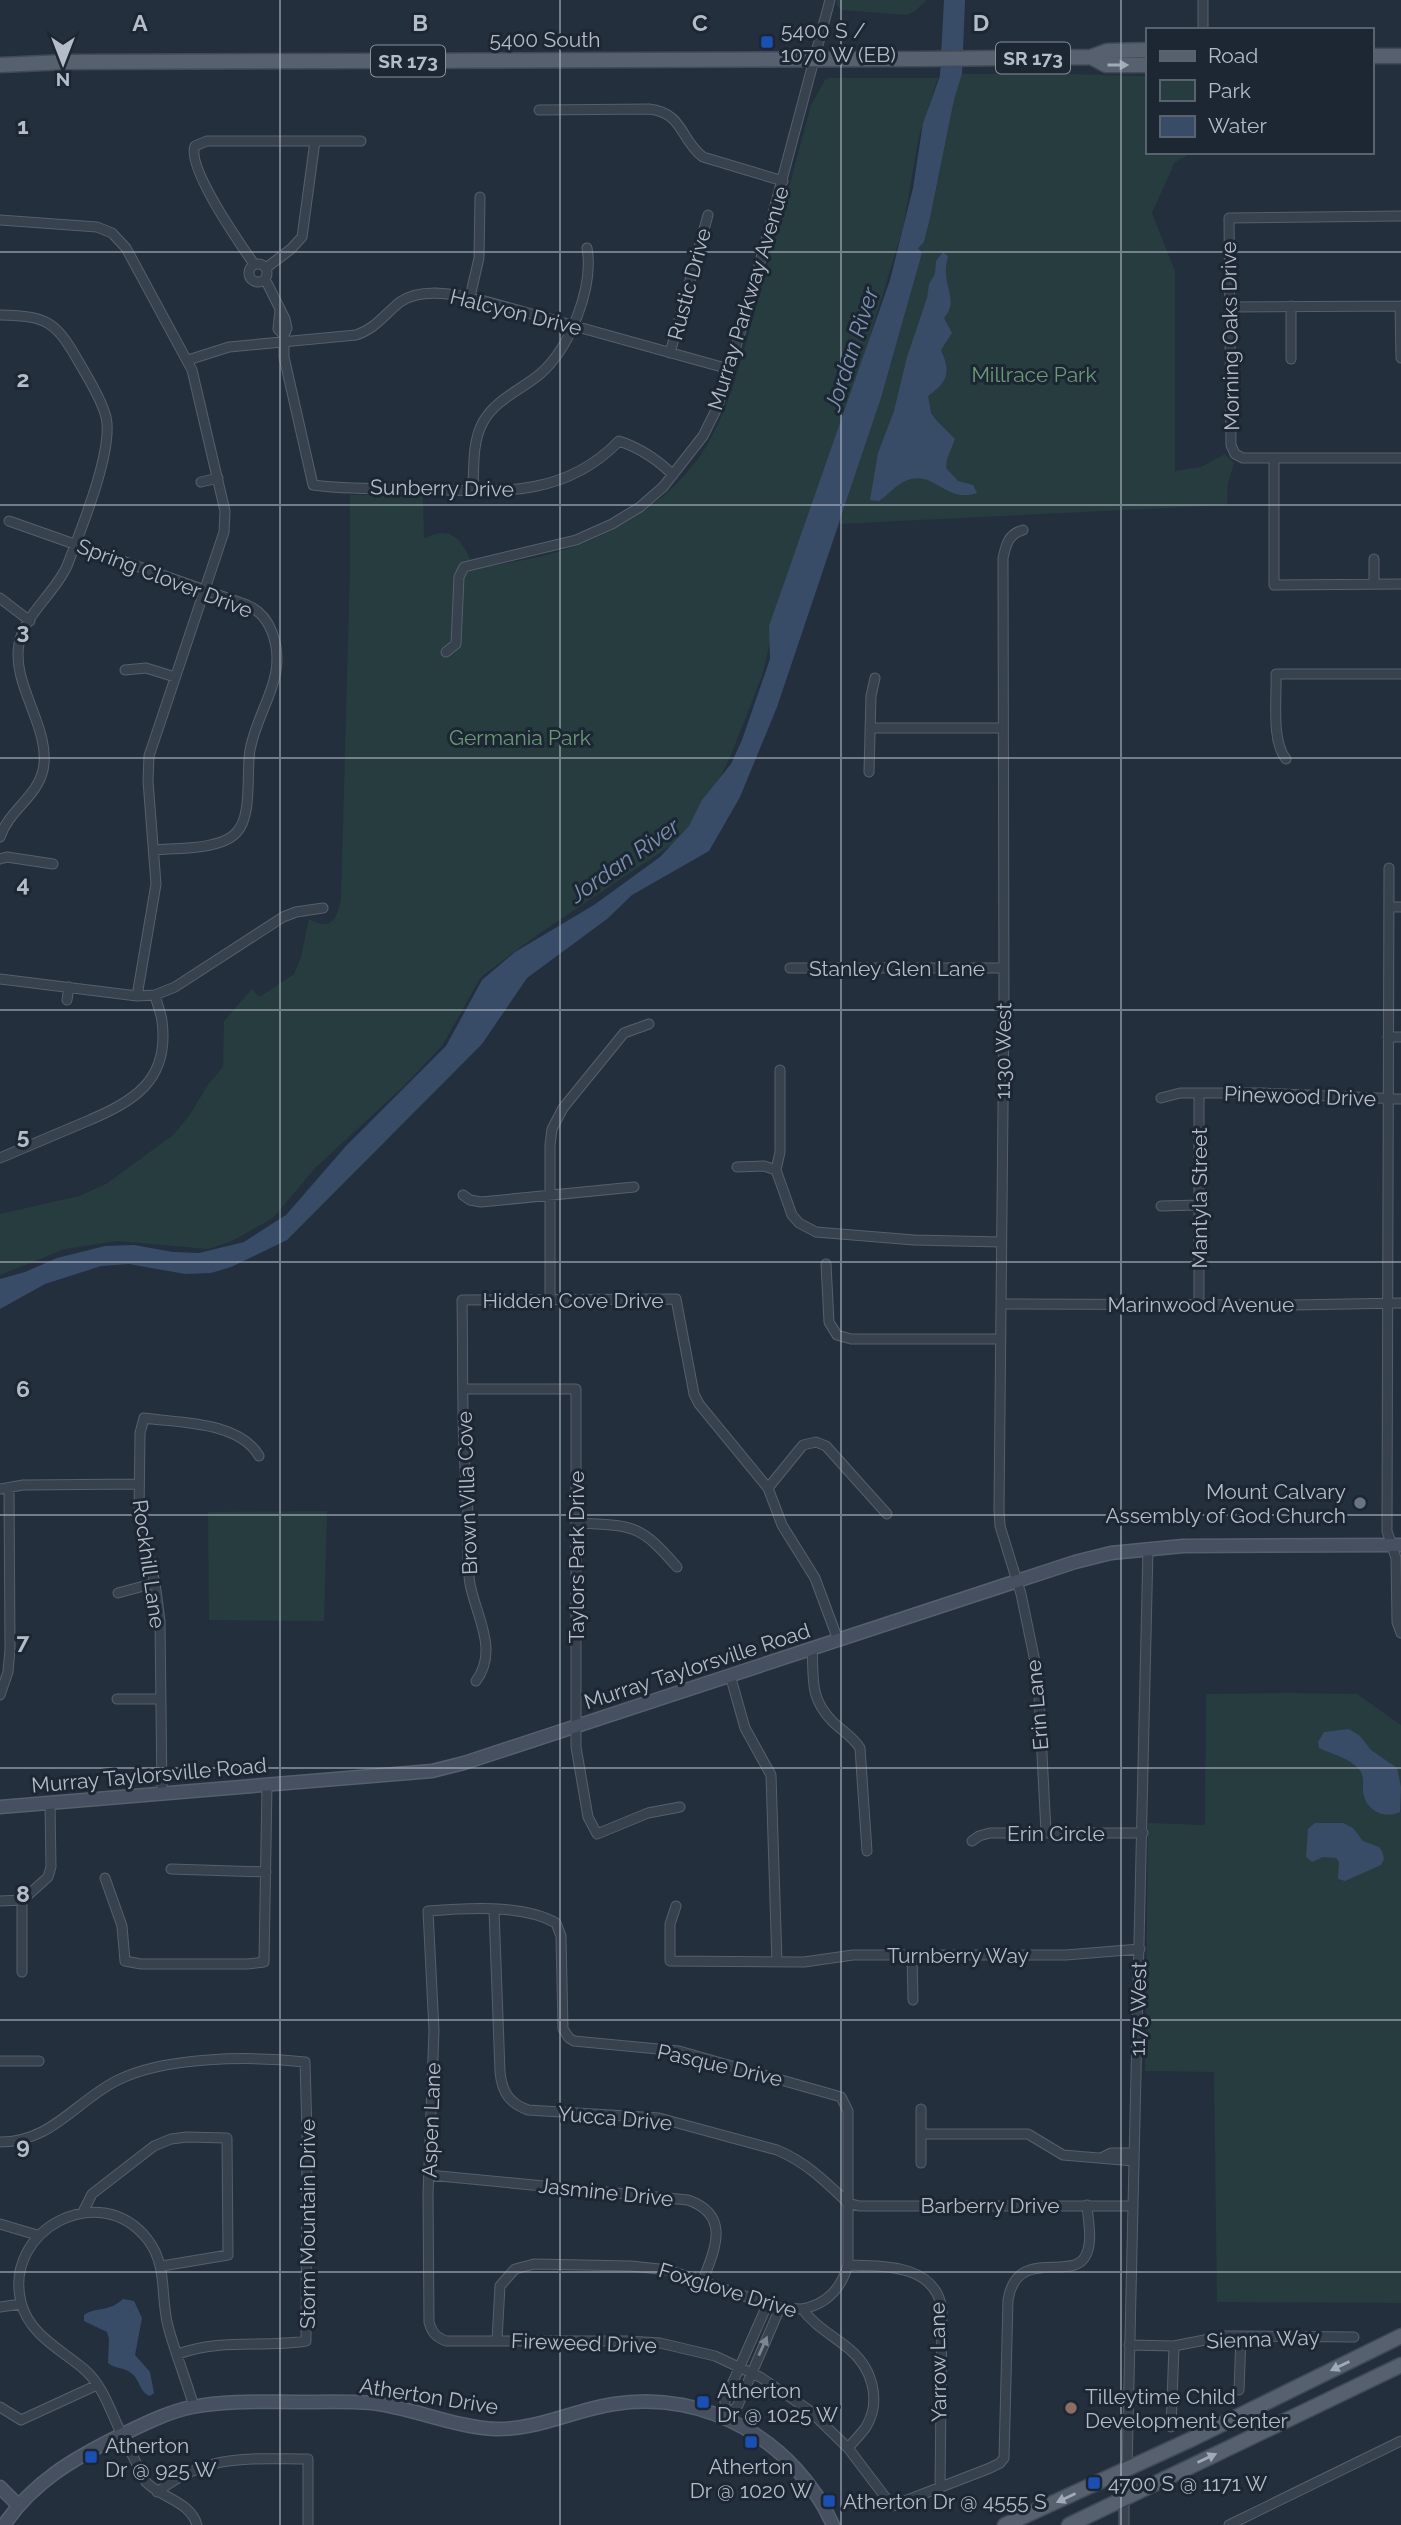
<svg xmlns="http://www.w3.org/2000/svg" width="1401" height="2525" font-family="Raleway,sans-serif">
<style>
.green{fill:#263c3f}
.water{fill:#394c67}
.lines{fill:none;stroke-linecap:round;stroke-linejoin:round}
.street-casing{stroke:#565f6c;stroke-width:11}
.secondary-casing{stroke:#565f6c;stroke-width:15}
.primary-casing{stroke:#414a57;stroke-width:17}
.street{stroke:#38414e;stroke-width:9}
.secondary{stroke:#465061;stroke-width:12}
.primary{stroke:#56606e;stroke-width:14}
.oneway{fill:#a1aab7}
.oneway2{fill:#7c8592}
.grid{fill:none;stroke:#b4bcc9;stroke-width:2;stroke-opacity:0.55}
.transit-dot{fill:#1a4fb4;stroke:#1d2633;stroke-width:2.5}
.worship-dot{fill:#6b7280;stroke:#1d2633;stroke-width:2.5}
.education-dot{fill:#8d6e63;stroke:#1d2633;stroke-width:2.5}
.labels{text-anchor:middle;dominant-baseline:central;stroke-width:6;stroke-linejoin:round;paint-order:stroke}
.shield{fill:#1d2633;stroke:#878f9c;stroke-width:2}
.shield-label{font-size:19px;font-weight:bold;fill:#b4bcc9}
.poi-label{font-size:21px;fill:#b4bcc9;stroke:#1d2633;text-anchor:start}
.street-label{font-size:21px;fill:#b4bcc9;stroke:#1d2633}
.park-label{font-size:21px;fill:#6b9a76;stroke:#1d2633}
.water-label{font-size:23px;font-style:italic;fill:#7c92b1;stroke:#1d2633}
.grid-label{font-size:23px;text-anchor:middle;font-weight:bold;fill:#b4bcc9;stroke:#1d2633;stroke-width:6;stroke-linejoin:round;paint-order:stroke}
</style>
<rect width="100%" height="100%" fill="#242f3e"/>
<path class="green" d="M837,0H927L915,11L907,15L842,10L837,6Z
M962,74H1069L1147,76V152H1194L1175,162L1152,213L1175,271V471L1201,467L1225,454L1234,463L1228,483L1227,505L839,524L881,398L922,253L917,248L924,242L930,218L954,100Z
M829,78H938L919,136L903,228L849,405L784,583L762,676L731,755L694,830L540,933L481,977L442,1046L404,1086L315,1168L273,1218L232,1241L208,1249L117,1241L65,1249L0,1275V1214L79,1196L106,1184L173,1135L189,1116L209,1083L223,1067L224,1021L252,989L258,996H261L294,974L301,957L309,919C331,932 338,918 341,898L350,569V495H423L424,538C429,537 436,533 441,533C460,532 469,555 474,569C507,563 542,558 573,547C628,528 685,489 712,436C733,397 743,353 755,310C774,242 793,173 811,105L825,80Z
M327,1511L324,1621L209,1620L208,1512Z
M1288,1693L1357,1694L1401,1725V2303L1217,2302L1214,2072L1145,2071L1148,1823L1205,1825L1206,1694Z"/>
<path class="water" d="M944,0H965L962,74L954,100L930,218L924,242L918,248L922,253L881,398L777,707L740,797L709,851L632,895L607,919L527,978L482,1044L287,1240L231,1267L211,1273L185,1274L129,1264L101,1266L45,1284L0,1309V1279L25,1272L57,1258L105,1246L134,1245L173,1252L199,1253L244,1242L286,1215L346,1146L446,1046L482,980L515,952L594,905L660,857L689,826L702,800L731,764L742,740L770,659L769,626L890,280L913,188L923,123L940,76Z
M943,252L948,256C947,262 945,268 946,274C947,291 957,303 944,318L952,333L941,350C951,372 948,382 928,396L931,413L936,420L955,439L947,459L946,468L958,481L973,485L977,493C944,504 935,468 905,481C896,485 888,495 879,501L870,500L878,453L894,411L907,357L927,298L929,284L935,274L936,261Z
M1349,1729L1360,1736L1371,1750L1397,1768L1401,1787L1400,1812C1386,1819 1368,1812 1364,1796C1361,1787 1366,1777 1359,1769C1349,1758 1332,1754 1319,1748L1318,1742L1324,1732Z
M1315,1823H1343L1353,1828L1363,1841L1379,1847L1382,1851L1384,1859L1381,1865L1345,1881L1338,1879L1339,1862L1336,1858L1323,1857L1312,1862L1306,1857L1308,1829Z
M123,2299L134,2301L142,2318L135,2355L150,2372L154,2393L150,2396C139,2392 140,2379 131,2373C124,2367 115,2369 108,2363L109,2339L107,2332L84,2321V2315C97,2306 108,2313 123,2299Z"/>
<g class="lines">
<defs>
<path id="street" d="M1203,30V0
M539,110L649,109C684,113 680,140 703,157L783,181
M1401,216L1229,218L1231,445L1235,454L1243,458H1401
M0,220L97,227L112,233L126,248L192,370L225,511L224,532L149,756L148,781L156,884L137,996
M249 273a9 9 0 1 1 18 0a9 9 0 1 1-18 0Z
M254,264C240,244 186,167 195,146L207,141H361
M266,268L291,249L302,237L315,141
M265,279L285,319L287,328L284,335V357L313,485C347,490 382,488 416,489C491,491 561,501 619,441C640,448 658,460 673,475
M470,297L479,258L480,197
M1291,306V359
M1400,306L1401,358
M1231,307L1401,306
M280,310L278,329L284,335
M0,315C49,316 56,322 80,364C89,380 101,398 106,417C114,450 80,532 67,566C55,593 24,615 19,644C11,685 52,729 43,770C37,797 9,810 0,837
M670,353L708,215
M188,360L229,347L356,335C375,329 385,314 400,302C421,287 457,294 481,300L729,369
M1274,458V585L1401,584
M201,482L218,478
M473,490C474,468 472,442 483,422C496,399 521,390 540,374C570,348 594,287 587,248
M9,521L247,605C259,610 267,619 272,632C289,677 258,707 250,750C246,773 253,816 236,833C220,850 177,848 154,850
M1023,530C1008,534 1006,545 1003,558L1004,1007L999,1510L1000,1526L1021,1594L1038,1676L1046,1832
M1374,559V584
M0,598L30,621
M446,652L456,644L459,577L464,567L576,540L612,524L640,507L663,487L703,436L718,406L748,307L830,0
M125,670L146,668L175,677
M870,728H1003
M1286,759C1271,741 1277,698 1276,674H1401
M869,772L871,696L875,678
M0,859L7,857L53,864
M1389,868L1387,1531L1396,1558L1397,1622L1401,1633
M1389,907H1401
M790,968H1004
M0,979L137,996L155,995L175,987L283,917L296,912L323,908
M67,1000L69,987
M1388,1037H1401
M1199,1093V1304
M1161,1098L1180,1093H1261L1401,1099
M0,1158C28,1146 56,1134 85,1122C132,1102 170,1082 162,1021C161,1013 157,1004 155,995
M737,1167L764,1166L776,1170L792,1215L799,1223L816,1232L914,1240L1001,1242
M776,1170L780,1152V1070
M463,1195L470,1200L481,1202L634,1187
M1161,1206L1199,1205
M826,1264L829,1322L837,1335L851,1339H1000
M550,1299V1145L552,1129L563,1108L624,1033L649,1024
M1001,1304L1293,1305L1401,1303
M464,1389H576V1747L588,1817L597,1834L648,1813L680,1807
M768,1488L803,1445L816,1442L826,1446L887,1514
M0,1489L23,1485L138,1484
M576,1523C633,1526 639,1523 677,1567
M118,1593L155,1583
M812,1648C814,1679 809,1697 832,1721C842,1731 852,1736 860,1748L867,1851
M730,1675L745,1728L771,1775L777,1962
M476,1681C499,1650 476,1616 470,1584C466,1561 469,1537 468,1514C467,1493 465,1472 464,1450C462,1400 463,1350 462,1300L676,1299L694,1394L699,1404L768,1488L782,1525L815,1578L838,1640
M0,1695L8,1672L10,1649L9,1488
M117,1699H161
M162,1793L160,1621L155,1583L139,1515L140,1433L144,1418C178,1423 239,1421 259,1456
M972,1841L979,1836L990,1833H1143
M171,1869L266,1872
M105,1878L122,1926L125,1961L141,1964H248L264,1962L267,1785
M22,1900V1972
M0,1901L22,1900L27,1896L48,1877L51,1867L50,1803
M676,1906L670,1924V1961L804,1962L853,1955H1066L1140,1949
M494,1910L500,2072C502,2092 509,2103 528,2110L659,2118L777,2150C806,2162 826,2182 848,2203
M912,1955L913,2000
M0,2061H39
M921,2134H1028L1063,2155L1134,2161
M0,2142C51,2142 74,2103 116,2081C164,2056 252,2056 305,2062L307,2133L306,2341C261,2348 223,2338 178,2354
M1103,2157L1111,2153H1134
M921,2163V2109
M429,2175L688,2200C731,2215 715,2249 703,2280
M848,2203L859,2206H1133
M83,2212L92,2194L154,2146L171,2139L187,2137L227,2138L228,2255L162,2266
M0,2224L37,2235
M848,2265C884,2266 935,2264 942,2309L940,2488
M0,2307L21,2304
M802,2309C827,2304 841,2289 848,2265V2111L841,2097L679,2051L574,2041L569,2038L563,2029L561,1936L556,1923C523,1904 465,1908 428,1911L434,2030L428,2194L429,2322C432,2333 436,2337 446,2341H628L660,2343L715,2356L760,2377L809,2410L848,2448L892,2506L990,2468L1000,2463L1004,2458L1008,2300C1017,2245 1073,2283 1086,2255C1093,2241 1088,2220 1087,2205
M497,2340L500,2286L515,2269L534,2264L631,2266L668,2270L780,2308L802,2309C815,2326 832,2335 848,2348C872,2367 882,2400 866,2427C861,2434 854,2441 848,2448
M1129,2345L1174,2346L1225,2336L1354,2337
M1239,2390L1241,2337
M0,2407L21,2420L97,2385
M194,2407C186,2379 175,2353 168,2326C160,2296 168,2266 148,2240C101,2178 3,2229 21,2302C29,2335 62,2350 85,2370C104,2387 111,2413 122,2435C130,2451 138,2466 146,2482C161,2498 190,2501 197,2525
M725,2419L738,2405L780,2308
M725,2419V2400L768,2303
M1171,2427L1174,2346
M1127,2469L1148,1548
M157,2492C208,2453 248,2459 308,2459V2525
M1124,2498V2525
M1229,2525L1401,2441"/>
<path id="secondary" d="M0,1807L432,1771L464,1763L1075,1562L1111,1553L1183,1546L1401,1545
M0,2487L18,2505
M4,2525C33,2482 73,2459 119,2436C142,2425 167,2412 192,2407C227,2400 263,2402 298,2402C322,2402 347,2401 372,2403C414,2408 453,2427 496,2429C537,2430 574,2410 614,2404C706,2389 796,2442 833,2525"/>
<path id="primary" d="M1371,56H1401
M1091,57L1106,65H1147
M0,65L66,62L924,59L1091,57L1107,51L1147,50
M1005,2525L1194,2438L1401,2336
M1069,2525L1401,2365"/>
</defs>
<use href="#street" class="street-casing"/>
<use href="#secondary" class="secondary-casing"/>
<use href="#primary" class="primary-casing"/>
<use href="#street" class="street"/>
<use href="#secondary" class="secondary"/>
<use href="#primary" class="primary"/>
</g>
<defs><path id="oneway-solid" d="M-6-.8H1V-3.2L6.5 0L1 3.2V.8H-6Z" transform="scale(1.75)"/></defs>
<g class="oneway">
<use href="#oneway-solid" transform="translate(1118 65)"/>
<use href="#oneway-solid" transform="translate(1340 2366) rotate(154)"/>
<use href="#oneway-solid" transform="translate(1207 2458) rotate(-25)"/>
<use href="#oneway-solid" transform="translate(1066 2498) rotate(155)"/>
</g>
<use class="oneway2" href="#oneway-solid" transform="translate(763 2346) rotate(-66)"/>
<path class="grid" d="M280,0V2525M560,0V2525M841,0V2525M1121,0V2525M0,252H1401M0,505H1401M0,758H1401M0,1010H1401M0,1262H1401M0,1515H1401M0,1768H1401M0,2020H1401M0,2272H1401"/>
<g class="transit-dot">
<rect x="760" y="35" width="14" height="14" rx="3.5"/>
<rect x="696" y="2395" width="14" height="14" rx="3.5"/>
<rect x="744" y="2435" width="14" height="14" rx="3.5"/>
<rect x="84" y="2450" width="14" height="14" rx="3.5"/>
<rect x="1087" y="2476" width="14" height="14" rx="3.5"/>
<rect x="822" y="2494" width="14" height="14" rx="3.5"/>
</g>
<circle class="worship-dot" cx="1360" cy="1503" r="7"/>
<circle class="education-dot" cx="1071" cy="2408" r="7"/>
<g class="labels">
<g class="shield">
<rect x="996" y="42.5" width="74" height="31" rx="5"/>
<rect x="371" y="45.5" width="74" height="31" rx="5"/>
</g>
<g class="shield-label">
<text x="1033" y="58">SR 173</text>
<text x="408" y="61">SR 173</text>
</g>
<g class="poi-label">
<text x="781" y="30">5400 S /<tspan x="781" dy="24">1070 W (EB)</tspan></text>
<text x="1346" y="1491" text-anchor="end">Mount Calvary<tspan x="1346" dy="24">Assembly of God Church</tspan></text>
<text x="717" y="2390">Atherton<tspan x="717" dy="24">Dr @ 1025 W</tspan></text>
<text x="1085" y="2396">Tilleytime Child<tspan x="1085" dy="24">Development Center</tspan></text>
<text x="105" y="2445">Atherton<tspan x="105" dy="24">Dr @ 925 W</tspan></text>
<text x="751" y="2466" text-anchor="middle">Atherton<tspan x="751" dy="24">Dr @ 1020 W</tspan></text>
<text x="1108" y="2483">4700 S @ 1171 W</text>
<text x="843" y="2501">Atherton Dr @ 4555 S</text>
</g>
<g class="street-label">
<text x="545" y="39">5400 South</text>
<text transform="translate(689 284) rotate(-75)">Rustic Drive</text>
<text transform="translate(748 298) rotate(-73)">Murray Parkway Avenue</text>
<text transform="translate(516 312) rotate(14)">Halcyon Drive</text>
<text transform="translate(1230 336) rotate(-91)">Morning Oaks Drive</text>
<text transform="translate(442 488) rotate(1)">Sunberry Drive</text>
<text transform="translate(165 578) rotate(21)">Spring Clover Drive</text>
<text x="897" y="968">Stanley Glen Lane</text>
<text transform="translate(1003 1051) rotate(-89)">1130 West</text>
<text transform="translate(1300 1096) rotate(2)">Pinewood Drive</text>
<text transform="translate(1199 1198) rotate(-90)">Mantyla Street</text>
<text x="573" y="1300">Hidden Cove Drive</text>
<text x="1201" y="1304">Marinwood Avenue</text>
<text transform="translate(467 1493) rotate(-92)">Brown Villa Cove</text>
<text transform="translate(576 1557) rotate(-90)">Taylors Park Drive</text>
<text transform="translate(149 1564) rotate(82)">Rockhill Lane</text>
<text transform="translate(697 1666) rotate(-18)">Murray Taylorsville Road</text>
<text transform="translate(1037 1705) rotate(-95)">Erin Lane</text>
<text transform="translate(149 1775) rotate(-5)">Murray Taylorsville Road</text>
<text x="1056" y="1833">Erin Circle</text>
<text x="958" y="1955">Turnberry Way</text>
<text transform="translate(1138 2009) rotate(-89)">1175 West</text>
<text transform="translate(720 2065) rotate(13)">Pasque Drive</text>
<text transform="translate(615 2118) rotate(5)">Yucca Drive</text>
<text transform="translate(431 2120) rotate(-88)">Aspen Lane</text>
<text transform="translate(606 2192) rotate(6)">Jasmine Drive</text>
<text x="990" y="2205">Barberry Drive</text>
<text transform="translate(307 2224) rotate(-90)">Storm Mountain Drive</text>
<text transform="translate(728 2290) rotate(17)">Foxglove Drive</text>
<text transform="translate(1263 2339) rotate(-2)">Sienna Way</text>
<text transform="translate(584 2343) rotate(2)">Fireweed Drive</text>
<text transform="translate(938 2362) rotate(-91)">Yarrow Lane</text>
<text transform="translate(429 2396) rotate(9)">Atherton Drive</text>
</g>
<g class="park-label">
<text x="1034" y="374">Millrace Park</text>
<text x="520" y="737">Germania Park</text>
</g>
<g class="water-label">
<text transform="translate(851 349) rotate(-72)">Jordan River</text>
<text transform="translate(624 860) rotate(-35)">Jordan River</text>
</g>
</g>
<g class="grid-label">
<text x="140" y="31">A</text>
<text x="420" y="31">B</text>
<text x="700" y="31">C</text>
<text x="981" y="31">D</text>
<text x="23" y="134">1</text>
<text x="23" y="387">2</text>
<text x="23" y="639">3</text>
<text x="23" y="892">4</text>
<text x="23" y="1144">5</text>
<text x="23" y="1397">6</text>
<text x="23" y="1649">7</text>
<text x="23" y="1902">8</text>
<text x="23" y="2154">9</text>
</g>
<rect x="1146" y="28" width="228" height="126" fill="#1d2633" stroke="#59626f" stroke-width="2"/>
<rect x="1160" y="51" width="35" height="10" fill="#56606e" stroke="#59626f" stroke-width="2"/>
<text x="1208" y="63" font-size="21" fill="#b4bcc9">Road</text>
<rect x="1160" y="80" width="35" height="21" fill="#263c3f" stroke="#59626f" stroke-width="2"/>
<text x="1208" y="98" font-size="21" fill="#b4bcc9">Park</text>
<rect x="1160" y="116" width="35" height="21" fill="#394c67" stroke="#59626f" stroke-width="2"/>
<text x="1208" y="133" font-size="21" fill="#b4bcc9">Water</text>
<g transform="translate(63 63) rotate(180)" stroke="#1d2633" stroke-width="5" paint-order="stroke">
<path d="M0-5L12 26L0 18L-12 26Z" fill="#b4bcc9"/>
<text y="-10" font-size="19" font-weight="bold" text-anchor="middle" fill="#b4bcc9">N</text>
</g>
</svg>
